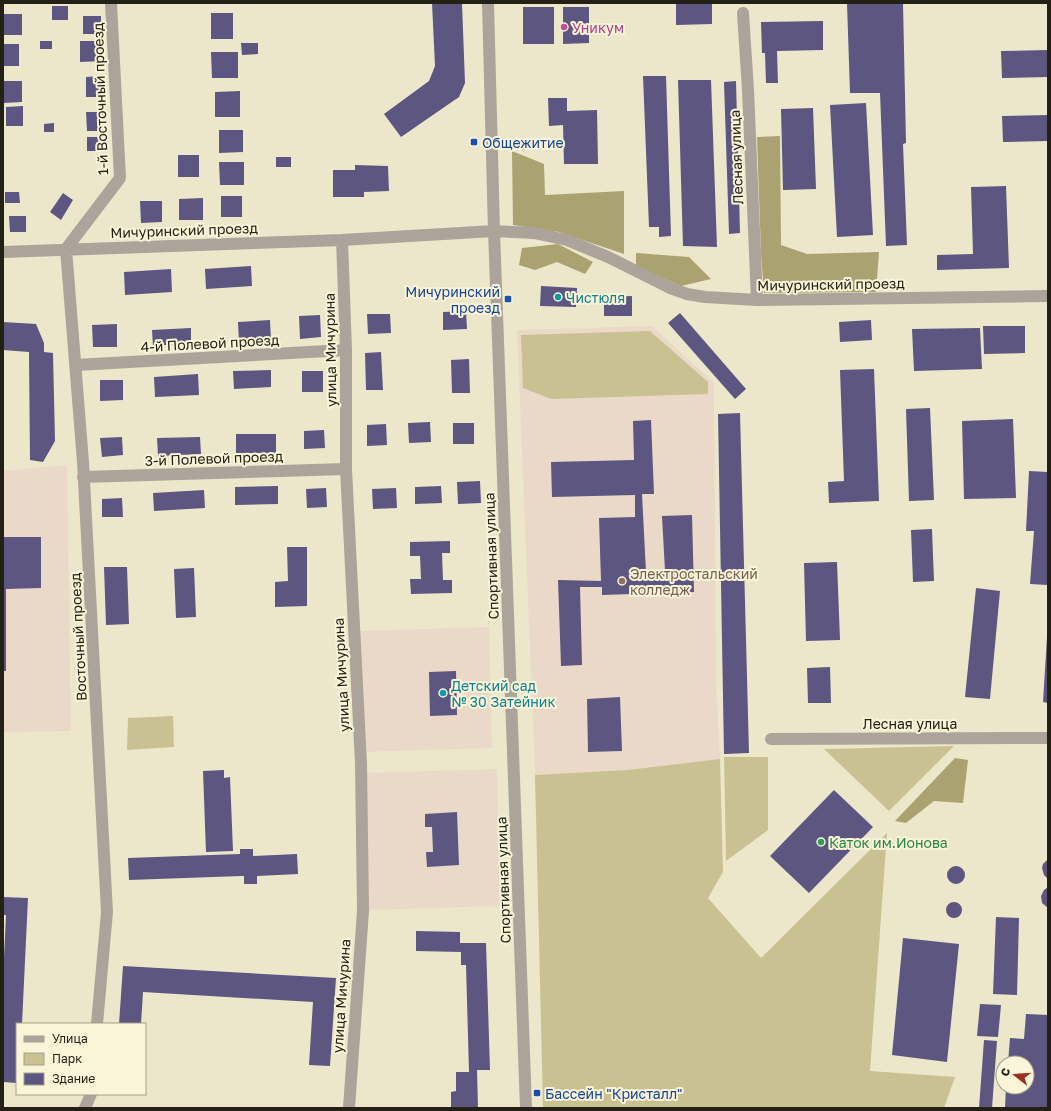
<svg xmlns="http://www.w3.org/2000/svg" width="1051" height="1111" font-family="'Golos Text',sans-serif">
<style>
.education{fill:#ead9c8}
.green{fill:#cac193}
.forest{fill:#aba271}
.building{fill:#5c5680}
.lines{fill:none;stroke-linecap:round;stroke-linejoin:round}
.minor{stroke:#aca49a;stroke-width:12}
.hotel-dot{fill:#d1479c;stroke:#faf4d8;stroke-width:1.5}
.transit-dot{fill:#1a4fb4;stroke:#faf4d8;stroke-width:1.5}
.culture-dot{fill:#0f9aa8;stroke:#faf4d8;stroke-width:1.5}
.education-dot{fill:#8d6e63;stroke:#faf4d8;stroke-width:1.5}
.leisure-dot{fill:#2e9e5b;stroke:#faf4d8;stroke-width:1.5}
.labels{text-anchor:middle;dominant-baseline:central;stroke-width:4;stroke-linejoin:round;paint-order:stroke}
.hotel-label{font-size:14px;fill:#b23c85;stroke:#faf4d8;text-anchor:start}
.street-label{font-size:14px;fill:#232116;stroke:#faf4d8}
.transit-label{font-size:14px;fill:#164399;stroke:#faf4d8;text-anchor:start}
.culture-label{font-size:14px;fill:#0d838f;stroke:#faf4d8;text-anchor:start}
.education-label{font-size:14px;fill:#785e54;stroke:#faf4d8;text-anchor:start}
.leisure-label{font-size:14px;fill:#27864d;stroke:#faf4d8;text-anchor:start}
</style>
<rect width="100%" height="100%" fill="#ece7cb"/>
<path class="education" d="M652,326L714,383L716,679L720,759V867L539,870L517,330Z
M67,465L71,731L3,732V471Z
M489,627L492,748L363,752L359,631Z
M497,769L500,906L366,910L362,773Z"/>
<path class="green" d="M650,331L708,382V394L551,399L523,388L521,335Z
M173,716L174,747L127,750L128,718Z
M954,746L889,811L824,749Z
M724,757H768V830L726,861Z
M720,759L723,872L708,898L761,958L887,833L870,1071L955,1077L944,1108H543L535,775L628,770Z"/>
<path class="forest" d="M780,136L781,245L807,254L879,252L876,292L764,293L761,253L757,137Z
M512,151L544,164L545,195L624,191V254L559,232L513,225Z
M558,244L593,262L585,274L557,262L535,270L519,265L522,248Z
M636,253L689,257L711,279L681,286L636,267Z
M955,758L968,760L963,803L934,801L906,823L895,821Z"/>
<path class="building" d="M432,3H462L465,83L459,97L401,137L384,114L429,81L435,66Z
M676,3H712V24L676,25Z
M847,3H903L906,143L903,144L907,245L886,246L880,93H850Z
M52,6H68V20H52Z
M523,7H554V44H523Z
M563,7H589V43L563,44Z
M211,13H233V39H211Z
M3,14H22V35H3Z
M83,16H101V34H83Z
M823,21V50L777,51L778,83H766L765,53H762L761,22Z
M40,41H52V49H40Z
M80,41H102L103,61L80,62Z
M241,43H258V54L242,55Z
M3,44H19V66H3Z
M1048,50V77L1002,78L1001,51Z
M211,52H238V78H212Z
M102,76V97H86V77Z
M643,76H666L671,236L659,237V227H649Z
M678,80H711L717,247L683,246Z
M4,81H22V102L4,103Z
M736,81L740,233L729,234L724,82Z
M240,91V117H215V92Z
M548,98H567V111L597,110L598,164H564L563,125L549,126Z
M866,103L873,235L837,237L830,105Z
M23,106V126H6V107Z
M813,108L816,189L783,190L781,109Z
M86,112H104V131H87Z
M1048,115V141L1003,142L1002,116Z
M54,123V132H44V124Z
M219,130H243V152L219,153Z
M87,137H102V151H87Z
M178,155H199V177H178Z
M276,157H291V167H276Z
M219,162H244V185H220Z
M355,165L388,166L389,191L364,192V197H333V170H355Z
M1006,186L1009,268L937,270V255L973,254L971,187Z
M5,192H19L20,203H5Z
M63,193L73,200L61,220L50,212Z
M221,196H242V217H221Z
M203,198V220H179V199Z
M140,201H162V222L141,223Z
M9,216H26V232H10Z
M251,266L252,286L206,289L205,269Z
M171,269L172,292L125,295L124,272Z
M541,286L577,288L576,307L540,306Z
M632,296V316H604V297Z
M466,311L467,329L443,330V312Z
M680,313L746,389L735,399L668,323Z
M367,314H390L391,333L368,334Z
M320,315L321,337L300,339L299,316Z
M270,320L271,341L239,343L238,322Z
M871,320L872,340L840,342L839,322Z
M3,322L36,324L44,343V352L53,353L55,441L43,462L30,460L29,352L3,350Z
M117,324V347H93L92,325Z
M983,326H1025V353L984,354Z
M191,328V343L153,346L152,330Z
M980,328L982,369L914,371L912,329Z
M381,352L383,390H366L365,353Z
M469,359L470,393H452L451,360Z
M874,369L879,501L829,503L828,482L844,481L840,370Z
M271,370V387L234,389L233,371Z
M302,371H323V392H302Z
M198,374L199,395L155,397L154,377Z
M100,380H123V400L100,401Z
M930,408L934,500L909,501L906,409Z
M740,413L749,753L724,754L718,414Z
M1013,419L1016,498L964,499L962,421Z
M651,420L654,494H642L646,572L665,571L662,516L692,515L694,592L602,595V587H580L582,665L561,666L558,580L601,581L599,518L635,517V495L552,497L551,462L634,460L633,421Z
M430,422L431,442L409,443L408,423Z
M453,423H474V444H453Z
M386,424L387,445L367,446V425Z
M324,430L325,448L304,449V431Z
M236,434H276V453H236Z
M122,437L123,455L102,457L100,438Z
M200,437L201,454L158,456L157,438Z
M1029,471L1048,472V585L1030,584L1034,531H1026Z
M480,481L481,503L458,504L457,482Z
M278,486V504L235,505V487Z
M441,486L442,503L415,504V487Z
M326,488L327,507L307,508L306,489Z
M396,488L397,508L373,509L372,489Z
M204,490L205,508L154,511L153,493Z
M122,498L123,517H102V499Z
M932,529L934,581L913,582L911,530Z
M3,537H41V588L6,589V671H3Z
M450,541V553H442L443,580H452V593L411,594L410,579H421L420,556H410V542Z
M287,547H307V606L275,607V582L288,581Z
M837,562L840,640L806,641L804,563Z
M104,567H127L129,624L106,625Z
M194,568L196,617L176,618L174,569Z
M976,588L1000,591L990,699L965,697Z
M1047,637H1048V703L1043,702Z
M830,667L831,703H808L807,668Z
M456,671L457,715L430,716L429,672Z
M620,697L622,751L588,752L587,699Z
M224,770V778L230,777L233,851L206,852L203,771Z
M834,790L873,827L809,893L770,856Z
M457,812L459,865L427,867L426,852H433L432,827H425V814Z
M240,849H253V856L297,854L298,874L257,876V884H244V876H241L129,880L128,858L240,854Z
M1048,859V879L1044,875L1042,868L1043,864Z
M947 875a9 9 0 1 1 18 0a9 9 0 1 1-18 0Z
M1048,887V908L1042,903L1041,896L1044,890Z
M3,897L28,898L22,1024H17V1083L3,1082V979L6,915H3Z
M946 910a8 8 0 1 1 16 0a8 8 0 1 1-16 0Z
M996,917L1019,918L1017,995L993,994Z
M416,931L460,932V943H486L490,1070H477L478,1108H451V1092L456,1091V1072H469L466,965H461V952L416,951Z
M903,938L959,944L947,1062L892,1055Z
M123,966L336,978L330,1066L309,1065L313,1002L143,992L141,1024H119Z
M980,1004L1001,1005L998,1037L977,1036Z
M1026,1014L1048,1015V1108H1005L1006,1087H1027V1063H1008L1010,1038L1024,1039Z
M984,1040L997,1041L992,1108H979Z"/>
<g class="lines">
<path class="minor" d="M488,3L494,231L526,1108
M743,13L748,90L757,300
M342,240L346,350V469L361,763L363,911L349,1108
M3,252L342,240L494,231L534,233L567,240L608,257L670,288L687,294L705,297L757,300L1048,296
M76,365L346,350
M83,477L346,469
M771,739L1048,738
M97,1024L107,912L83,462L66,249L120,178L111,3
M85,1108L91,1094"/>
</g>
<circle class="hotel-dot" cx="564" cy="27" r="4"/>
<g class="transit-dot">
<rect x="470" y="138" width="8" height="8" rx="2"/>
<rect x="504" y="295" width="8" height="8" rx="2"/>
<rect x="533" y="1089" width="8" height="8" rx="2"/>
</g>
<g class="culture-dot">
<circle cx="558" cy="297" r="4"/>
<circle cx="443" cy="693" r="4"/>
</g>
<circle class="education-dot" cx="622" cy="581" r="4"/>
<circle class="leisure-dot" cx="821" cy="842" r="4"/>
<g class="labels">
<g class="hotel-label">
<text x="572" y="27">Уникум</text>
</g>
<g class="street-label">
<text transform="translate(100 99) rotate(-92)">1-й Восточный проезд</text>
<text transform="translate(736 157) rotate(-92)">Лесная улица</text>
<text transform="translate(184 230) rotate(-2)">Мичуринский проезд</text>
<text transform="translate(831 284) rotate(-1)">Мичуринский проезд</text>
<text transform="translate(210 343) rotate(-3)">4-й Полевой проезд</text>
<text transform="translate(330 350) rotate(-91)">улица Мичурина</text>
<text transform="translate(214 458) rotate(-2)">3-й Полевой проезд</text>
<text transform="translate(491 556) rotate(-92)">Спортивная улица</text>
<text transform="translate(78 637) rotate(-93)">Восточный проезд</text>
<text transform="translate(341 675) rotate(-93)">улица Мичурина</text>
<text x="910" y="723">Лесная улица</text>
<text transform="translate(503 880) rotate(-92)">Спортивная улица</text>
<text transform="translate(341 996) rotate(-86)">улица Мичурина</text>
</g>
<g class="transit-label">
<text x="482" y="142">Общежитие</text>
<text x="500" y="291" text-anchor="end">Мичуринский<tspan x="500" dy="16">проезд</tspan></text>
<text x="545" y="1093">Бассейн "Кристалл"</text>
</g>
<g class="culture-label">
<text x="566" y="297">Чистюля</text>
<text x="451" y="685">Детский сад<tspan x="451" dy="16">№ 30 Затейник</tspan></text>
</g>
<g class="education-label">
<text x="630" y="573">Электростальский<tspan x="630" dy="16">колледж</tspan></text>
</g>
<g class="leisure-label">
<text x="829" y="842">Каток им.Ионова</text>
</g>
</g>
<rect width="1051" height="1111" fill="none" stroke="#232116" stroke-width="8"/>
<rect x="16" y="1023" width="130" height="72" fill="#faf4d8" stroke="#a4a08a"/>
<rect x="24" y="1036" width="20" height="6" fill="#aca49a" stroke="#a4a08a"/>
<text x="52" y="1043" font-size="12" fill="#232116">Улица</text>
<rect x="24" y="1053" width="20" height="12" fill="#cac193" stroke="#a4a08a"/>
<text x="52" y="1063" font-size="12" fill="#232116">Парк</text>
<rect x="24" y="1073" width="20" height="12" fill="#5c5680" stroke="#a4a08a"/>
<text x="52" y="1083" font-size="12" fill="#232116">Здание</text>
<g transform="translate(1015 1075) rotate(287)"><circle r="19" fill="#faf4d8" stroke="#a4a08a"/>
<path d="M0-3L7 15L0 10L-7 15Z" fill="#9a311e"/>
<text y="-6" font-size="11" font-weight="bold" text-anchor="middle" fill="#232116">С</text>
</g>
</svg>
